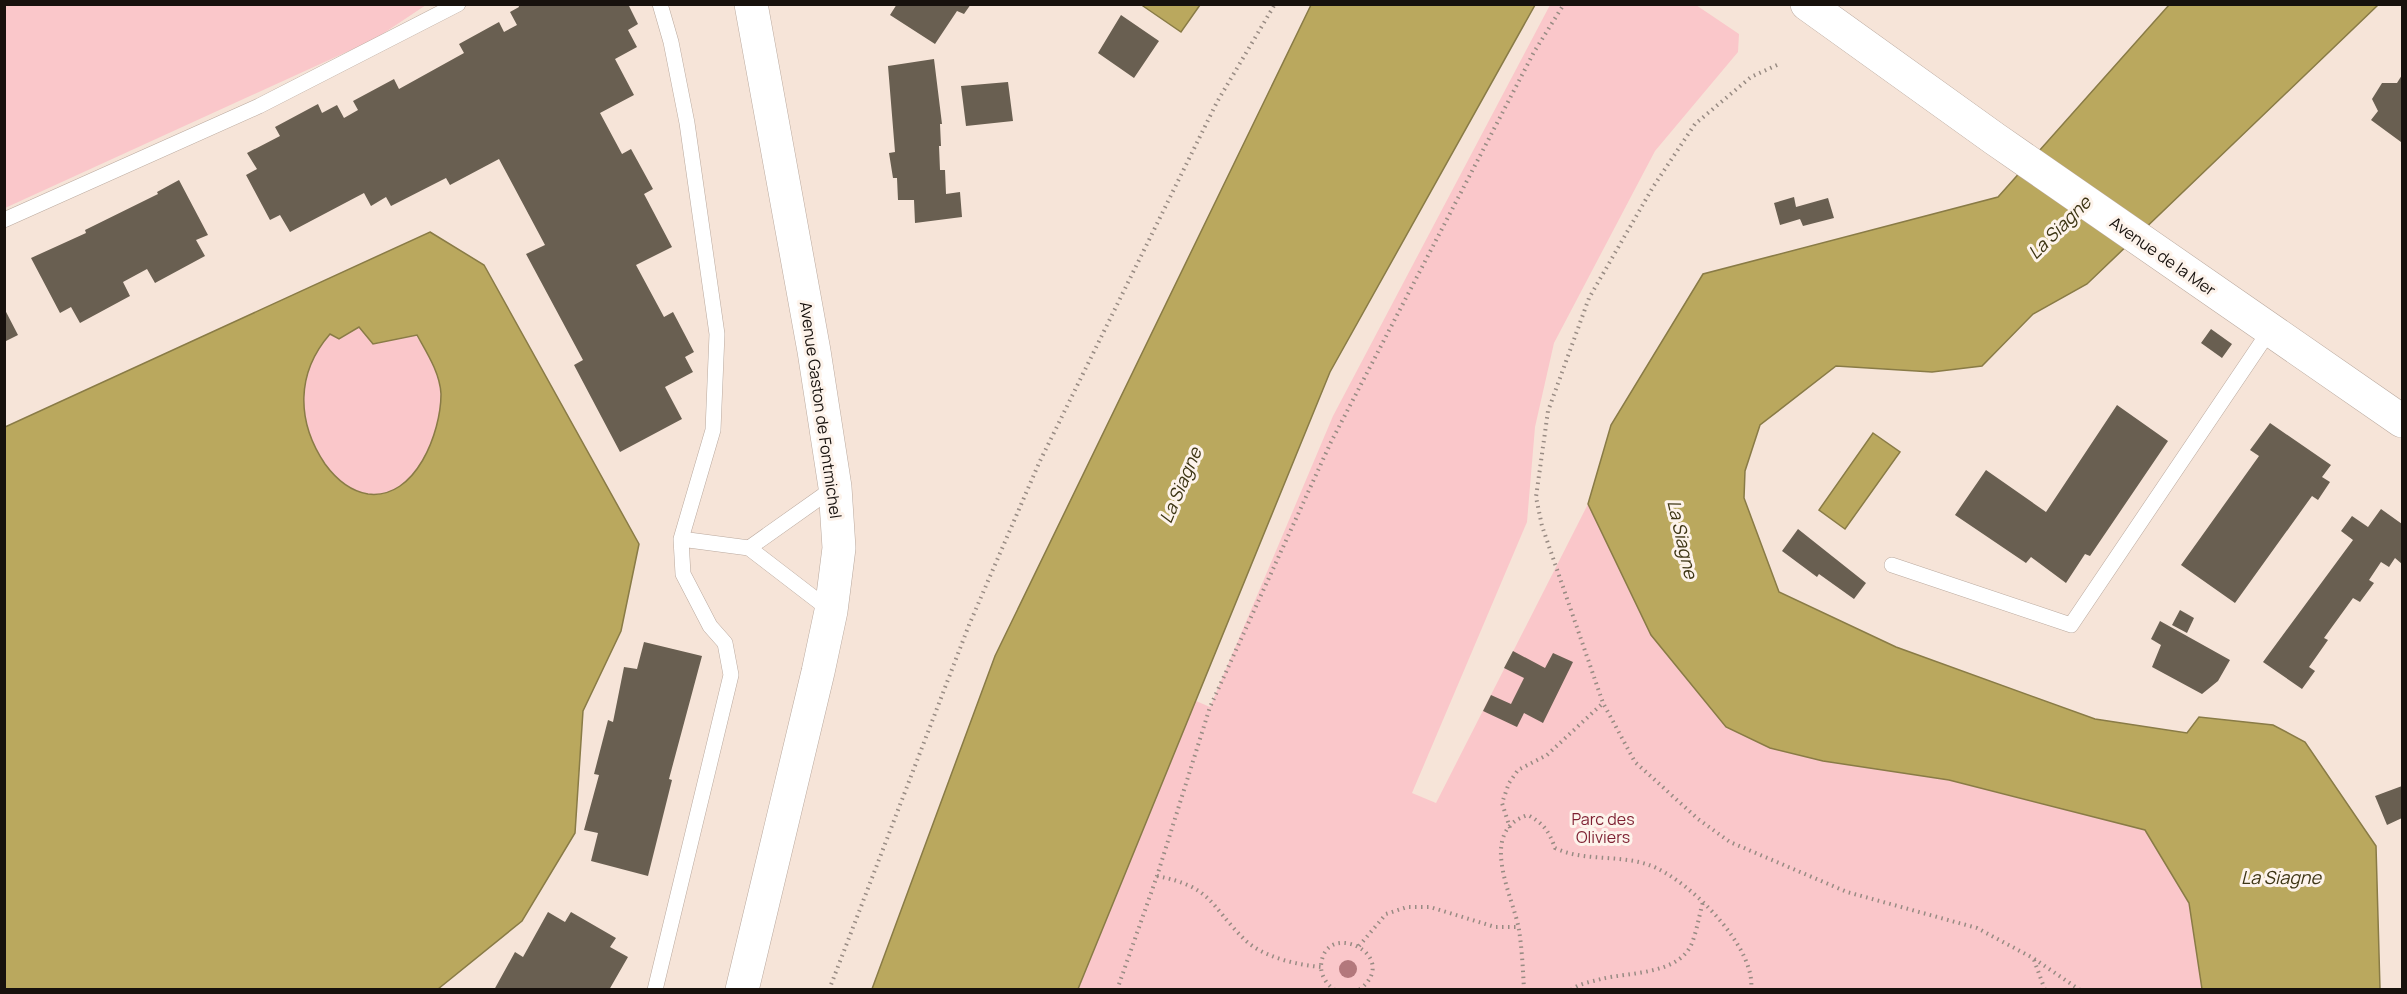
<svg xmlns="http://www.w3.org/2000/svg" width="2407" height="994" font-family="Manrope,sans-serif">
<style>
.green{fill:#fac7ca}
.water{fill:#baa85e;stroke:#897b46;stroke-width:1.5;fill-rule:evenodd}
.building{fill:#695f51}
.lines{fill:none;stroke-linecap:round;stroke-linejoin:round}
.service-casing{stroke:#baa99e;stroke-width:16}
.secondary-casing{stroke:#baa99e;stroke-width:34}
.path{stroke:#988b83;stroke-width:4;stroke-dasharray:1.5 4.5;stroke-linecap:butt}
.service{stroke:#fff;stroke-width:15}
.secondary{stroke:#fff;stroke-width:33}
.tree{fill:#b3787c}
.labels{text-anchor:middle;dominant-baseline:central;stroke-width:6;stroke-linejoin:round;paint-order:stroke}
.street-label{font-size:16px;fill:#17110d;stroke:#fdf3eb}
.park-label{font-size:16px;fill:#7d1f31;stroke:#fdf3eb}
.water-label{font-size:18px;font-style:italic;fill:#3d3514;stroke:#fdf3eb}
</style>
<rect width="100%" height="100%" fill="#f6e4d8"/>
<path class="green" d="M4,5H426L375,39L5,208Z
M1550,5H1696L1739,34L1738,52L1655,151L1554,343L1535,427L1527,522L1412,793L1436,803L1588,504L1651,635L1823,761L1949,780L2145,830L2189,903L2202,989L1078,990L1196,701L1210,707L1333,416Z
M359,327L373,344L416,335C427,353 440,372 441,394C442,432 416,500 368,494C349,491 336,479 325,464C295,421 296,374 330,334L339,339Z"/>
<path class="water" d="M1145,4H1200V5L1181,32L1143,6Z
M1311,5H1535L1330,372L1078,989H872L995,656Z
M2169,5H2378L2087,284L2033,314L1982,366L1932,372L1836,366L1760,425L1745,471L1744,498L1779,592L1896,647L2095,719L2187,733L2199,717L2273,725L2305,742L2376,846L2380,989H2202L2189,903L2145,830L1949,780L1823,761L1770,748L1726,727L1651,635L1588,504L1611,425L1703,274L1998,197Z
M430,232L484,265L639,544L621,631L583,711L575,833L522,921L438,989H5V427ZM359,327L373,344L417,335C427,353 440,373 441,394C441,432 416,500 368,494C349,491 336,479 325,464C296,421 296,373 330,334L339,339Z
M1873,433L1900,452L1845,529L1819,510Z"/>
<path class="building" d="M518,4H628L638,24L628,30L637,47L615,59L634,95L600,113L622,154L631,149L653,189L644,194L672,247L636,265L664,317L673,312L694,352L685,357L693,372L665,387L682,419L620,452L574,365L583,360L526,254L545,245L499,159L450,185L446,178L391,206L386,197L371,206L364,193L290,232L280,215L270,220L246,175L257,169L247,153L280,136L275,127L318,104L322,113L337,105L344,118L358,110L353,101L394,79L399,89L464,53L459,44L499,22L504,32L517,25L510,12L519,7Z
M897,4H971L964,14L957,11L935,44L890,15Z
M1121,15L1159,41L1134,78L1098,53Z
M934,59L942,124H940L941,146H939L940,170H945L946,194L960,192L962,217L915,223L914,200H898L897,178H893L889,153L895,152L888,66Z
M2402,75V140L2401,142L2371,120L2378,111L2372,99L2382,83H2397Z
M1008,82L1013,121L966,126L961,86Z
M179,180L208,235L196,240L205,256L155,283L147,269L123,282L130,296L80,323L71,307L60,313L31,258L86,233L85,230L158,194L157,192Z
M1794,197L1796,207L1828,198L1834,218L1803,226L1800,219L1780,225L1774,203Z
M4,308L18,335L4,342Z
M2211,329L2232,344L2222,358L2201,343Z
M2117,405L2168,441L2090,556L2085,554L2066,583L2031,557L2026,563L1955,515L1986,470L2046,512Z
M2270,423L2331,465L2322,477L2330,482L2318,500L2312,496L2235,603L2181,565L2259,456L2250,450Z
M2381,509L2402,524V564L2395,558L2389,567L2381,562L2369,580L2374,583L2360,602L2353,598L2324,638L2328,640L2309,667L2315,671L2302,689L2263,662L2353,540L2341,531L2352,516L2368,527Z
M1798,529L1866,583L1854,599L1819,574L1817,577L1782,551Z
M2180,610L2194,618L2187,633L2172,625Z
M2160,621L2230,660L2218,681L2202,694L2152,667L2161,645L2151,639Z
M644,642L702,656L669,779L672,780L648,876L591,861L598,833L584,830L599,775L594,774L608,720L613,722L624,667L637,669Z
M1513,651L1545,668L1553,653L1573,662L1543,723L1524,713L1517,727L1483,711L1491,695L1511,704L1524,678L1504,668Z
M2402,786V818L2387,825L2375,796Z
M548,912L565,922L571,912L616,938L610,947L628,957L609,990H494L515,952L523,957Z"/>
<g class="lines">
<defs>
<path id="service" d="M4,220L259,106L458,4
M681,539L749,548
M1892,565L2071,625L2270,330
M831,611L749,548L835,487
M655,990L731,675L725,643L710,626L683,574L681,539L713,430L717,334L687,123L671,42L660,4"/>
<path id="secondary" d="M1807,4L1995,139L2402,421
M742,990L818,672L831,611L839,548L835,487L814,351L751,4"/>
</defs>
<use href="#service" class="service-casing"/>
<use href="#secondary" class="secondary-casing"/>
<path class="path" d="M1777,65L1751,77L1695,124L1653,187L1589,298L1548,411L1536,497L1542,526L1603,703L1635,762L1698,819L1730,842L1847,892L1977,928L2033,958L2080,990
M1510,828L1502,803L1509,783L1518,770L1547,755L1603,703
M1157,876C1212,887 1209,904 1244,939C1262,957 1297,965 1321,967
M1359,946L1386,914L1407,907H1430L1495,927H1519
M2034,960L2045,990
M829,990L969,625L1039,463L1217,102L1275,4
M1117,990L1157,876L1210,707L1331,442L1534,52L1564,4
M1335,990C1327,985 1321,976 1321,966C1324,917 1404,956 1359,990
M1524,990C1523,970 1522,949 1519,930C1514,898 1476,831 1528,815C1543,823 1549,831 1555,848C1584,862 1618,854 1649,865C1687,878 1757,947 1751,990
M1571,990C1580,983 1591,982 1601,979C1629,972 1679,975 1692,943C1697,930 1699,916 1703,902"/>
<use href="#service" class="service"/>
<use href="#secondary" class="secondary"/>
</g>
<circle class="tree" cx="1348" cy="969" r="9"/>
<g class="labels">
<g class="street-label">
<text transform="translate(2163 256) rotate(35)">Avenue de la Mer</text>
<text transform="translate(821 410) rotate(82)">Avenue Gaston de Fontmichel</text>
</g>
<g class="park-label">
<text x="1603" y="819">Parc des<tspan x="1603" dy="18">Oliviers</tspan></text>
</g>
<g class="water-label">
<text transform="translate(2059 227) rotate(-45)">La Siagne</text>
<text transform="translate(1180 485) rotate(-67)">La Siagne</text>
<text transform="translate(1683 539) rotate(77)">La Siagne</text>
<text x="2281" y="877">La Siagne</text>
</g>
</g>
<rect width="2407" height="994" fill="none" stroke="#17110d" stroke-width="12"/>
</svg>
